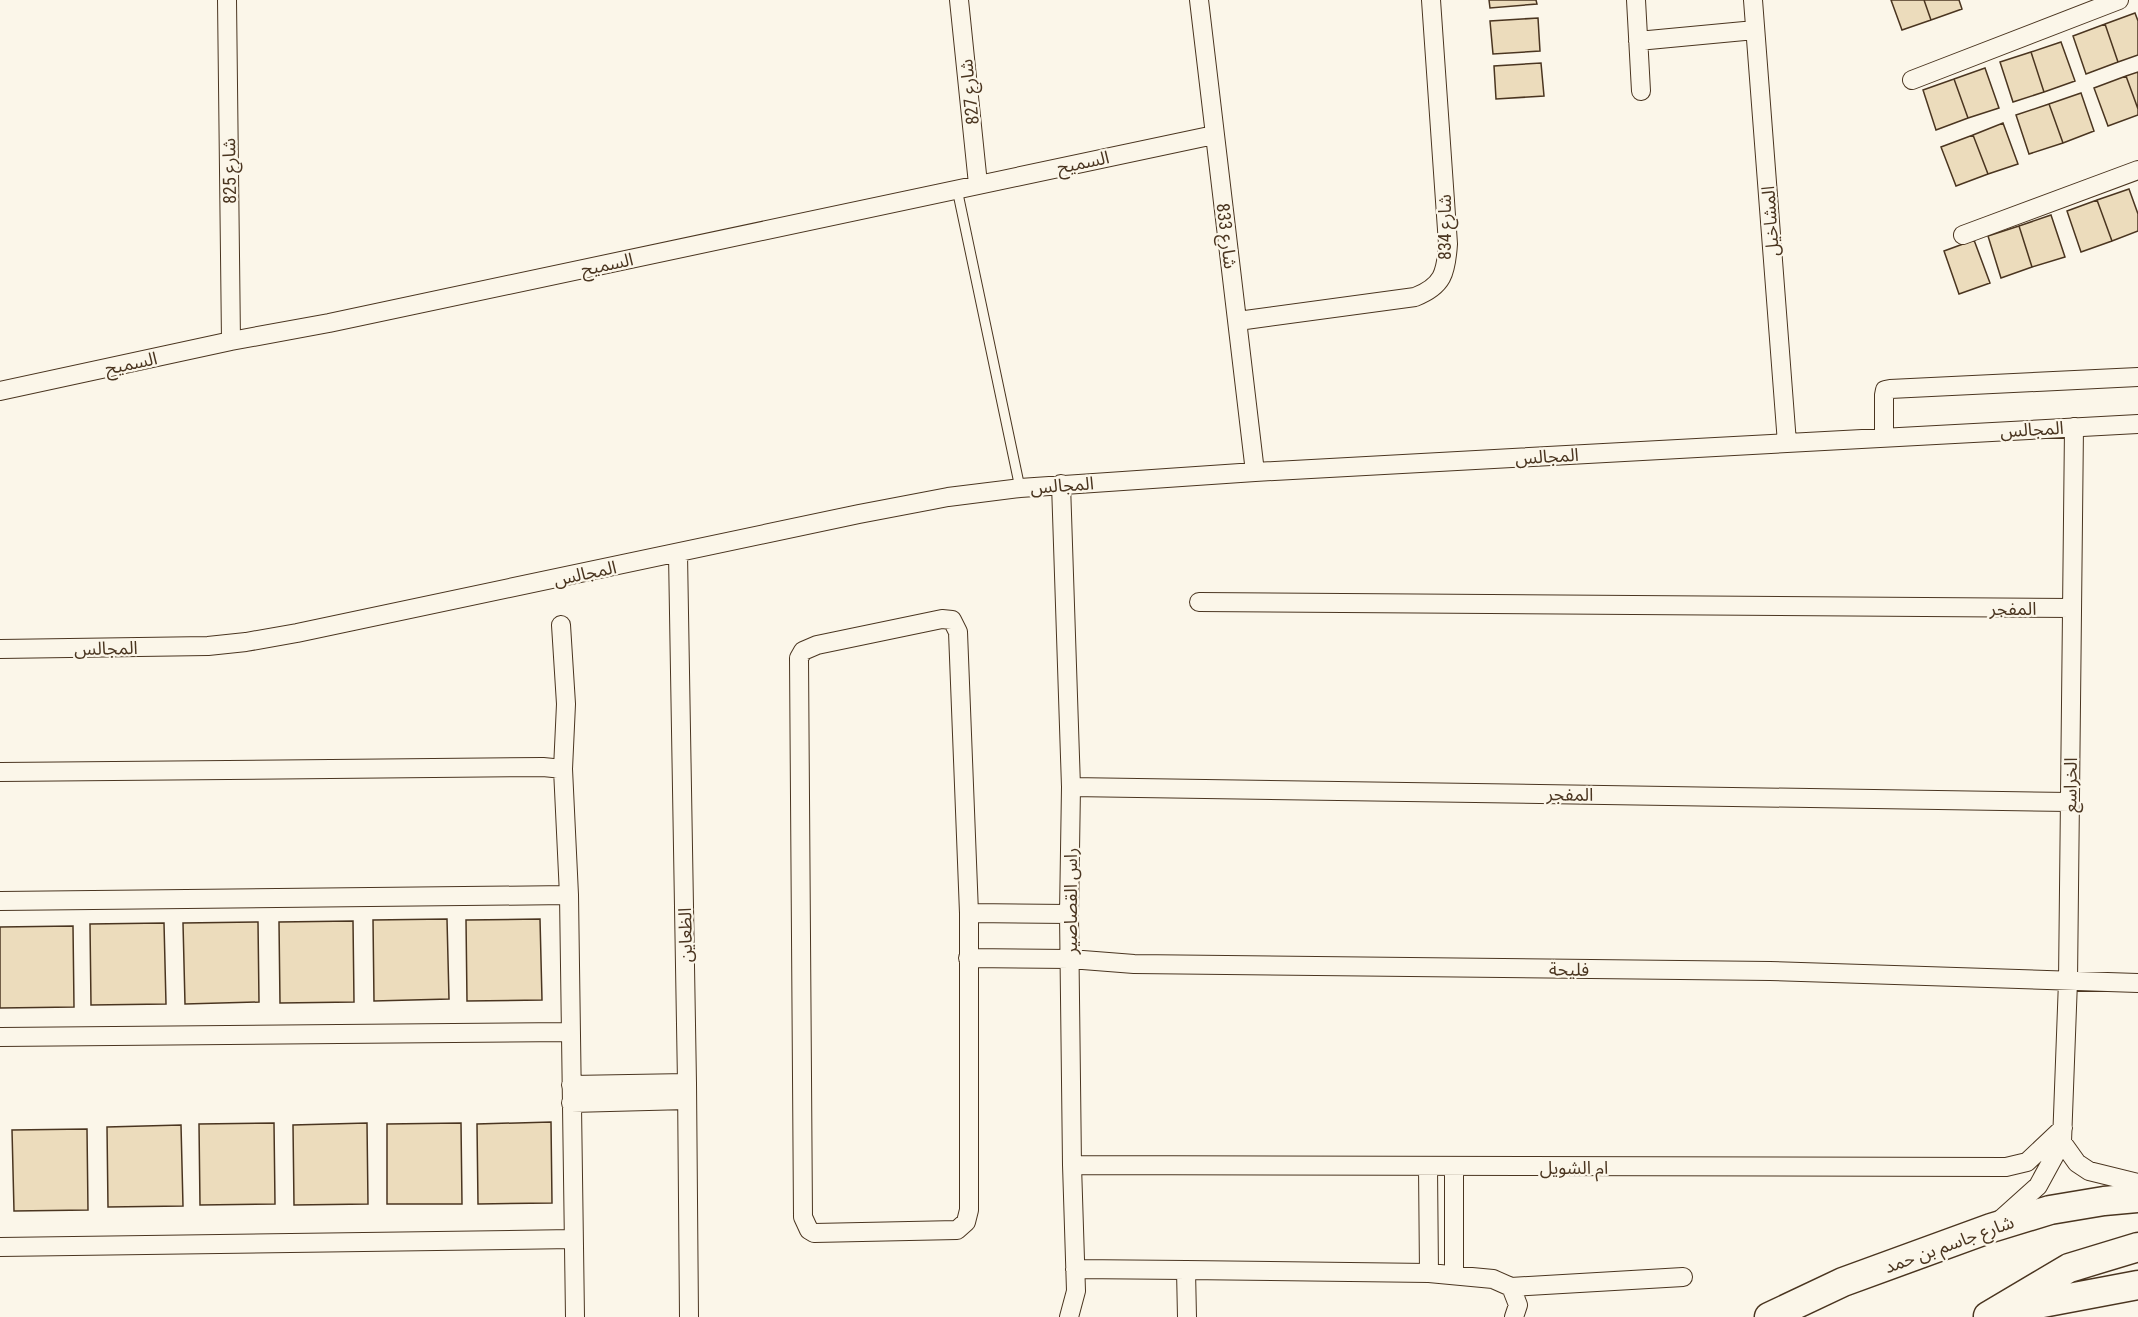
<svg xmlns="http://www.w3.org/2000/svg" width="2138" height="1317" font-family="'Roboto Condensed','Noto Sans Arabic',sans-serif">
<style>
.building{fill:#ecdcbc;stroke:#4a3520;stroke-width:1.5}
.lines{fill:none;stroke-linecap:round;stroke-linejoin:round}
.lane-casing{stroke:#4a3520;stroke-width:11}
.street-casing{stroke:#4a3520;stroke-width:20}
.primary-casing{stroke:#4a3520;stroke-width:31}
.lane{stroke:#fbf6e9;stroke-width:9}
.street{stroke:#fbf6e9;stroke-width:18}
.primary{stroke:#fbf6e9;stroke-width:28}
.labels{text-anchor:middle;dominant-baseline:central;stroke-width:4.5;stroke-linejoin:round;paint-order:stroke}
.street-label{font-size:18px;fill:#4a3520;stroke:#fbf6e9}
</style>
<rect width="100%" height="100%" fill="#fbf6e9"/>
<path class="building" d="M1489,0H1536L1537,4L1490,8Z
M1891,0H1924L1931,20L1902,30Z
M1924,0H1959L1962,9L1931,20Z
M2135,13L2138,21V55L2118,62L2105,24Z
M1538,18L1540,51L1493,54L1490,21Z
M2105,24L2118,62L2086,74L2073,36Z
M2061,42L2075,81L2044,92L2031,52Z
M2031,52L2044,92L2013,102L2000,62Z
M1541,63L1544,96L1496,99L1494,66Z
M1985,68L1999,108L1968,118L1954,79Z
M2138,72V109L2126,76Z
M2126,76L2138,109V115L2108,126L2094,88Z
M1954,79L1968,118L1936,130L1923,90Z
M2081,93L2094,131L2063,143L2049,104Z
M2049,104L2063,143L2029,154L2016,115Z
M2003,123L2018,164L1988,174L1973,135Z
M1973,135L1988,174L1956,186L1941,147Z
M2129,189L2138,214V231L2112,241L2097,200Z
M2097,200L2112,241L2081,252L2067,211Z
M2051,215L2065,257L2032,267L2019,226Z
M2019,226L2032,267L2001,278L1988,236Z
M1974,240L1990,283L1959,294L1944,251Z
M447,919L449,999L374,1001L373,920Z
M540,919L542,1000L467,1001L466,920Z
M353,921L354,1002L280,1003L279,922Z
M258,922L259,1002L185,1004L183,923Z
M164,923L166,1004L91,1005L90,924Z
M73,926L74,1007L0,1008V927Z
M551,1122L552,1203L478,1204L477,1124Z
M274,1123L275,1204L200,1205L199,1124Z
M367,1123L368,1204L294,1205L293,1125Z
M461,1123L462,1204H387V1124Z
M181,1125L183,1206L108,1207L107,1127Z
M87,1129L88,1210L14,1211L12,1130Z"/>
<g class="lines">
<defs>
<path id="lane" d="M957,189L1020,488"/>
<path id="street" d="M227,0L231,341
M959,0L978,184
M1199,0L1255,472
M1636,0L1641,91
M1753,0L1787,443
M1638,41L1755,30
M1912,80L2119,0
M1963,235L2138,170
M1238,321L1415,297C1443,286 1446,273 1448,244L1431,0
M0,391L231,341L329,323L1214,135
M1884,438V395L1885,390L1890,389L2138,377
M1061,484L1071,787L1069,914L1072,1165L1076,1291L1069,1317
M678,554L687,1083L689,1317
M1199,602L2072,608
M942,619L952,620L958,632L969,913V1210L966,1222L957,1230L814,1233L809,1230L803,1217L799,658L803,651L817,645Z
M561,625L566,704L563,769
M0,649L208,646L246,642L297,633L859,514L948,497L1020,488L1255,472L2138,424
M0,772L543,767L563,769L569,895L575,1317
M1071,787L2070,802
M0,901L569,895
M969,913L1069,914
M968,958L1070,959L1134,964L1770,971L2138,983
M0,1037L570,1032
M571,1085L687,1083
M571,1103L687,1100
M2062,1142L2077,1163L2089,1171L2138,1183
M1072,1165L2006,1167L2027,1162L2063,1128
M1428,1167L1429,1273
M1999,1221L2038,1186L2062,1142L2068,981L2074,427
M0,1247L573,1239
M1075,1269L1186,1270
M1454,1275V1167
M1511,1287L1683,1277
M1187,1317L1186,1270L1429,1273L1493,1279L1511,1287L1518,1305L1514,1317"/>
<path id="primary" d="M2016,1308L2138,1285
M1988,1316L2069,1268L2138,1247
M1769,1317L1843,1282L1991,1228L2050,1210L2104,1201L2138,1198"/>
</defs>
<use href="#lane" class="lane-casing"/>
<use href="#street" class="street-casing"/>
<use href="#primary" class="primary-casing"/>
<use href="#lane" class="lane"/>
<use href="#street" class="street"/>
<use href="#primary" class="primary"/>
</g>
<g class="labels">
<g class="street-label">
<text transform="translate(969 92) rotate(-96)">شارع 827</text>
<text transform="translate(1083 162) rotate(-12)">السميح</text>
<text transform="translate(229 171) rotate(-91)">شارع 825</text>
<text transform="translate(1770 221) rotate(-94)">المشاخيل</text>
<text transform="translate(1444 227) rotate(-90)">شارع 834</text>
<text transform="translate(1227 236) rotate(83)">شارع 833</text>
<text transform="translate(607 264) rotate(-12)">السميح</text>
<text transform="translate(131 363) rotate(-12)">السميح</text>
<text transform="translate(2032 429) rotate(-3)">المجالس</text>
<text transform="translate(1547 456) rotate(-3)">المجالس</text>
<text transform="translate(1062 485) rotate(-4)">المجالس</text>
<text transform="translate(585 573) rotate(-12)">المجالس</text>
<text x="2013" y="608">المفجر</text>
<text transform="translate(106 648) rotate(-1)">المجالس</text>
<text transform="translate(2070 785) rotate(-89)">الخراسع</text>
<text transform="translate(1570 794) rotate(1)">المفجر</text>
<text transform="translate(1070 901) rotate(-90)">راس القصاصير</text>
<text transform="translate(685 935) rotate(-91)">الظعاين</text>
<text transform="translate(1569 969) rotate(1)">فليحة</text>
<text x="1574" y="1167">ام الشويل</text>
<text transform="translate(1949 1244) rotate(-20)">شارع جاسم بن حمد</text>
</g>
</g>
</svg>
